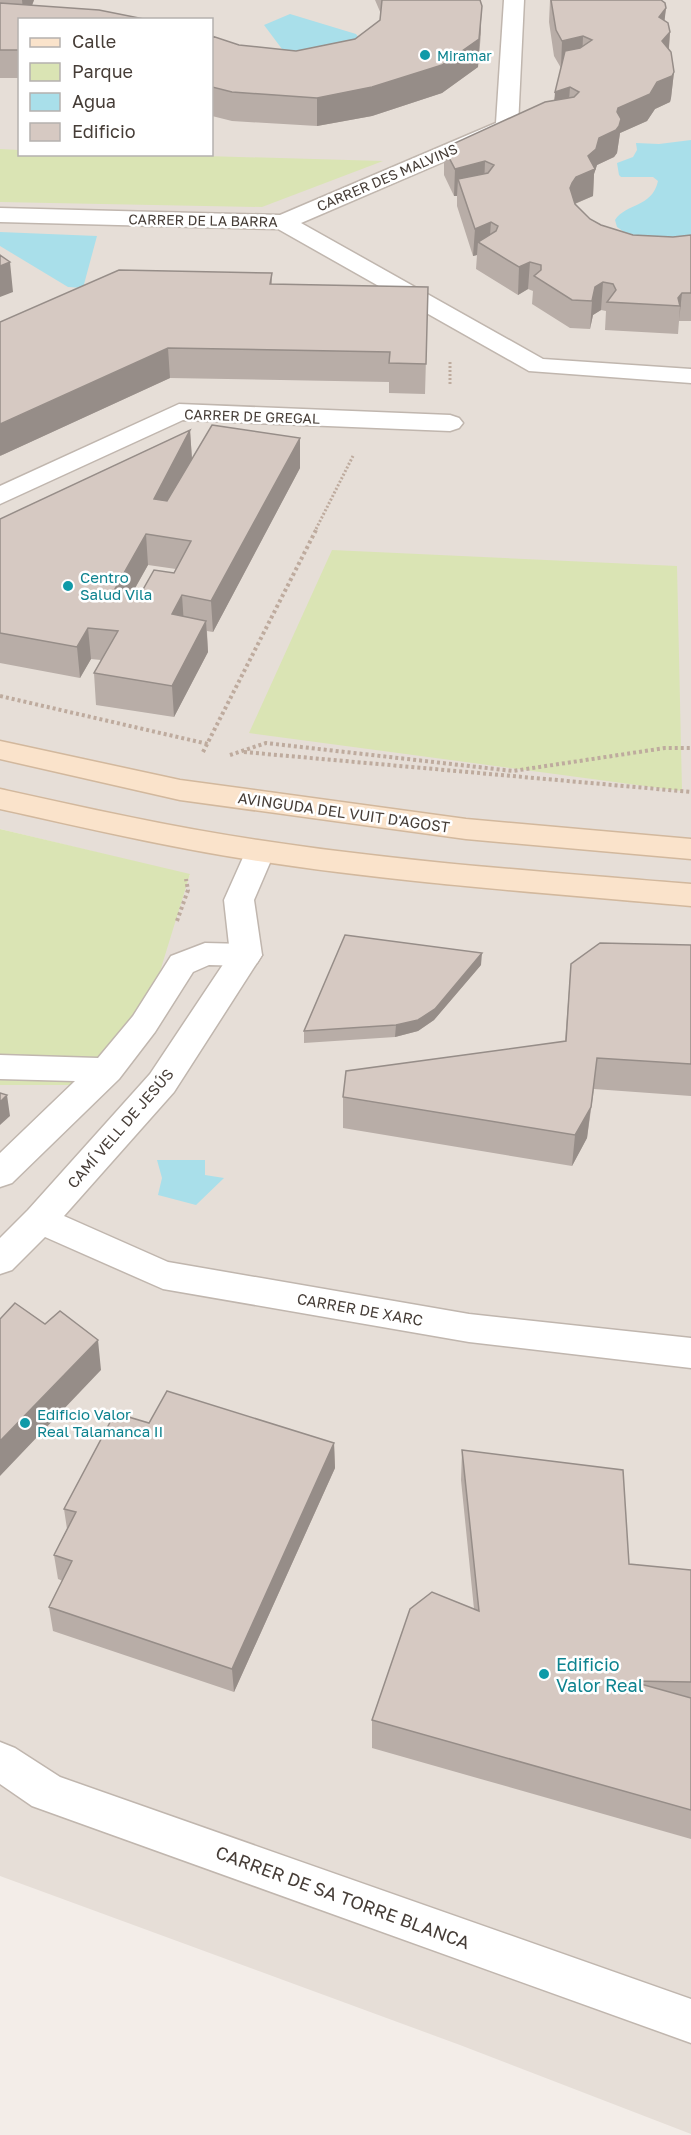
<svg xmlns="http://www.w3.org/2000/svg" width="691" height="2135" font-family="'Golos Text',sans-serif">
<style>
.residential{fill:#e6ded7;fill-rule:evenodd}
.green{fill:#dae4b4}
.water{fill:#a9dfea}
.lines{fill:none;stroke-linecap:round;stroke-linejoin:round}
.lane-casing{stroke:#c0b6ae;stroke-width:3}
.street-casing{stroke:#c0b6ae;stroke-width:3}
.secondary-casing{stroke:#d2b89d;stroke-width:3}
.path-far1{stroke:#beab9e;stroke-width:3;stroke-dasharray:2 2;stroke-linecap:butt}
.path{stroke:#beab9e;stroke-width:4;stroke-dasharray:3 3;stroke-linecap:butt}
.lane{fill:#fff;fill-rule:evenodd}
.street{fill:#fff;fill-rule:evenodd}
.secondary{fill:#fae3cb;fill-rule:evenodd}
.wall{fill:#b8ada7;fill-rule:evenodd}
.shaded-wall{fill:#968d88}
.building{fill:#d6c9c2;stroke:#968d88;stroke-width:1.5;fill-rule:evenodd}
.culture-dot{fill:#0f9aa8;stroke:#fff;stroke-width:2}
.labels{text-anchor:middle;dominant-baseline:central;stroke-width:5;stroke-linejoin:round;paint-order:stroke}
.far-culture-label{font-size:14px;fill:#0d838f;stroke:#fff;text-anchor:start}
.far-street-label{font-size:14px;fill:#463d37;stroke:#fff}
.culture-label{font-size:15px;fill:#0d838f;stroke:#fff;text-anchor:start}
.street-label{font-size:15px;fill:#463d37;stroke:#fff}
.near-culture-label{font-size:18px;fill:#0d838f;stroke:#fff;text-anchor:start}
.near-street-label{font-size:18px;fill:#463d37;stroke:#fff}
</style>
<rect width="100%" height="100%" fill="#f3ede8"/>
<path class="residential" d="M0,0H691V2134L460,2045L0,1876V1085H70L190,875L0,829ZM20,20H212V154H20Z"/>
<path class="green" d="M0,149L19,150L20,154L171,155L383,161L262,207L0,202Z
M332,550L677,566L682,791L249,733Z
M0,829L190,874L150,1004L70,1085H0Z"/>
<path class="water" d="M290,14L356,34L361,41L291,61L264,25Z
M691,140V242L681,246L627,234L617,227L615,220C626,203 652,208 658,181L653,177H621L619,175L617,163L633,157L637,150L636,143L659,144Z
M0,232L97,236L83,288L68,287L0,246Z
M157,1160H205V1175L224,1178L196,1205L158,1195L162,1178Z"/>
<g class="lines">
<defs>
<path id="lane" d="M205,943L246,944L257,947L262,955L257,963L246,966L209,965L193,972L155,1032L119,1079L12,1183L0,1187V1153L75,1081L0,1079V1055L98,1058L133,1016L171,956Z"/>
<path id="street" d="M504,0H524L518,126L515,131L301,223L543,359L691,369V383L529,371L278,229L0,222V208L280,215L496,123Z
M179,404L450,415L459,418L463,423L459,428L450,431L183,420L0,504V486Z
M260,841L271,844L275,851L254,900L262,955L174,1092L64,1216L168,1262L469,1314L691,1338V1368L469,1342L163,1289L45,1237L12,1270L0,1274V1238L28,1210L150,1074L230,954L224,900L249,844Z
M0,1742L15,1748L60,1777L691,1999V2043L32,1806L0,1784Z"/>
<path id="secondary" d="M0,741L180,780L466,819L691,839V859L466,839L180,800L0,759Z
M0,789C86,808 171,827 258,840C401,862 547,872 691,884V906C547,893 401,883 258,861C171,848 86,828 0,809Z"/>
</defs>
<use href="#lane" class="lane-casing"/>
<use href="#street" class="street-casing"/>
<use href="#secondary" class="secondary-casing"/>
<path class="path-far1" d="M450,362V384
M316,529L353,456"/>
<path class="path" d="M0,696L208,744
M203,752L317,528
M244,752L691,792
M230,755L266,743L513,771L665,748H691
M177,921L188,890L186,879"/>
<use href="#lane" class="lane"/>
<use href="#street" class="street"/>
<use href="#secondary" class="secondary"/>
</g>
<path class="wall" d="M0,0H34L32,6L20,20V78H0Z
M375,0H480L481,34L478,67L442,93L372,116L317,126L232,121L212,116V36L239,45L296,51L355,39L380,20L381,14Z
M550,0H661L666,8L664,21L670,32L669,49L674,72L671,98L670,102L655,109L647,121L620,133L617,153L614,157L597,165L594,174L593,196L575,204L590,219L601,225L633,235L673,237L691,235V321H679L678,334L605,330L606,311L601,310L593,315L590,329L570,328L532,304L533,291L528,289L518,295L476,269L477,255L473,256L457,206V196H454L444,175V148L554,101L561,68L554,56L549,22Z
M272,273V284L428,287L425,394L389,393V382L170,378L0,456Z
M190,430L192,459L300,468L213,632L207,631L208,652L174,717L96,705L94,673L101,660L91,659L80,678L0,663V519ZM148,565L176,569L174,573L141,593L133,592Z
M691,945V1096L594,1089L587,1138L572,1166L343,1128V1097L565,1041L571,964Z
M481,965L434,1020L418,1031L395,1037L304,1043V1031Z
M149,1423L334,1443L335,1468L234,1692L53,1631L49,1607L63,1581L58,1579L54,1555L67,1529L64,1509Z
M462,1450L629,1564L691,1570V1839L372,1748V1720L474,1609L461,1480Z"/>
<path class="shaded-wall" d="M22,0H34L26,20H24Z
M482,6L478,67L442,93L372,116L317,126V98Z
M666,8L663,34L659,17Z
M670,32L668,58L662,41Z
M583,36L582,63L561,68L562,41Z
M674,72L671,98L670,102L655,109L647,121L620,133L617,153L614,157L597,165L594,174L593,196L574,204L570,188L572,183L588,156L617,112L618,108Z
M570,87L568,114L553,119L555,92Z
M485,161L484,188L458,179L457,196H454L455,169Z
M491,222L489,249L478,242L477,255L473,256L475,229Z
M10,262L13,292L0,297V266Z
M530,262L528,289L518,295L519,267Z
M603,282L601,310L593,315L590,329L592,301L595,287Z
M682,293L679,321L680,306L678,298Z
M168,348L170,378L0,456V424Z
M190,430L192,460L156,529L154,499Z
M300,438V468L213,632L211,601Z
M146,534L148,565L117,620L115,589Z
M182,595L184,625L172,614Z
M206,621L208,652L174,717L172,686Z
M88,628L91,659L80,678L77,647Z
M482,953L481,965L434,1020L418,1031L395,1037L396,1025Z
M597,1058L587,1138L572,1166L575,1135Z
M7,1095L10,1116L0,1125V1102Z
M98,1340L101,1370L0,1476V1441Z
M334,1443L335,1468L234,1692L232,1669Z"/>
<path class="building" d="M382,0H480L482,6L479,39L442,65L372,87L317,98L232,92L212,87V36L239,45L296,51L355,39L380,20Z
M551,0H661L665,3L666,8L659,17L668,23L670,32L662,41L671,52L674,72L672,76L657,82L650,94L618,108L617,112L621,119L619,126L616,130L599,138L596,149L588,156L595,169L576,177L572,183L570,188L575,204L590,219L601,225L633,235L673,237L691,235V293H682L678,298L680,306L607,302L616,290L613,284L603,282L595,287L592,301L572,300L534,276L541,270V265L530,262L519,267L478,242L496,231L498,226L491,222L475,229L458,179L488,173L494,165L485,161L455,169L444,148L545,102L574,97L579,92L570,87L555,92L565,51L580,48L592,40L583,36L562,41L556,30Z
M0,3L99,10L149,20H20V50H0Z
M0,255L10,262L0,266Z
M119,270L272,273L270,284L428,287L426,364L389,363L390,352L168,348L0,424V322Z
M212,425L300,438L211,601L182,595L172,614L206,621L172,686L94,673L118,631L88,628L77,647L0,633V519L190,430L154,499L167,501ZM146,534L191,541L174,573L154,570L141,593L115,589Z
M345,935L482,953L435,1009L418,1020L396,1025L304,1031Z
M600,943L691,945V1064L597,1058L591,1107L575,1135L343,1097L346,1071L566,1041L571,964Z
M0,1093L7,1095L0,1102Z
M15,1303L45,1324L60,1311L98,1340L0,1441V1319Z
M167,1391L334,1443L232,1669L49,1607L72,1561L54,1555L76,1512L64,1509L115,1413L149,1423Z
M462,1450L623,1470L629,1564L691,1570V1682L630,1681L691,1698V1810L372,1720L410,1609L432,1592L479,1611Z"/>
<g class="culture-dot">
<circle cx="425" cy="55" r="6"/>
<circle cx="68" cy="586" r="6"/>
<circle cx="25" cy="1423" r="6"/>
<circle cx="544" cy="1674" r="6"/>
</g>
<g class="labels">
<g class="far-culture-label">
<text x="437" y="55">Miramar</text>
</g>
<g class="far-street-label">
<text transform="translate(387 177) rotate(-23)">CARRER DES MALVINS</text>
<text transform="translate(203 220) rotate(1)">CARRER DE LA BARRA</text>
<text transform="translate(252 416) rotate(2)">CARRER DE GREGAL</text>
</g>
<g class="culture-label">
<text x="80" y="577">Centro<tspan x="80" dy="17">Salud Vila</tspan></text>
<text x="37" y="1414">Edificio Valor<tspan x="37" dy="17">Real Talamanca II</tspan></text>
</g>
<g class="street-label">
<text transform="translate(344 812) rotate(8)">AVINGUDA DEL VUIT D'AGOST</text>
<text transform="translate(120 1128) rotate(-49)">CAMÍ VELL DE JESÚS</text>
<text transform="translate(360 1309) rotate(10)">CARRER DE XARC</text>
</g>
<g class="near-culture-label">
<text x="556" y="1664">Edificio<tspan x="556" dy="21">Valor Real</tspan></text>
</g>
<g class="near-street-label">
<text transform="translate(343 1897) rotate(20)">CARRER DE SA TORRE BLANCA</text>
</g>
</g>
<rect x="18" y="18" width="195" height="138" fill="#ffffff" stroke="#b5b1af" stroke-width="1.5"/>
<rect x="30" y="38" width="30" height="9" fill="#fae3cb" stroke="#b5b1af" stroke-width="1.5"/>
<text x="72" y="48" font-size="18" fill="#463d37">Calle</text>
<rect x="30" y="63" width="30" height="18" fill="#dae4b4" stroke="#b5b1af" stroke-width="1.5"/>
<text x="72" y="78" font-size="18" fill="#463d37">Parque</text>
<rect x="30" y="93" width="30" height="18" fill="#a9dfea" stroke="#b5b1af" stroke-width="1.5"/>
<text x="72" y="108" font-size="18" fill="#463d37">Agua</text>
<rect x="30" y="123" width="30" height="18" fill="#d6c9c2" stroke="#b5b1af" stroke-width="1.5"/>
<text x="72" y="138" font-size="18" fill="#463d37">Edificio</text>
</svg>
